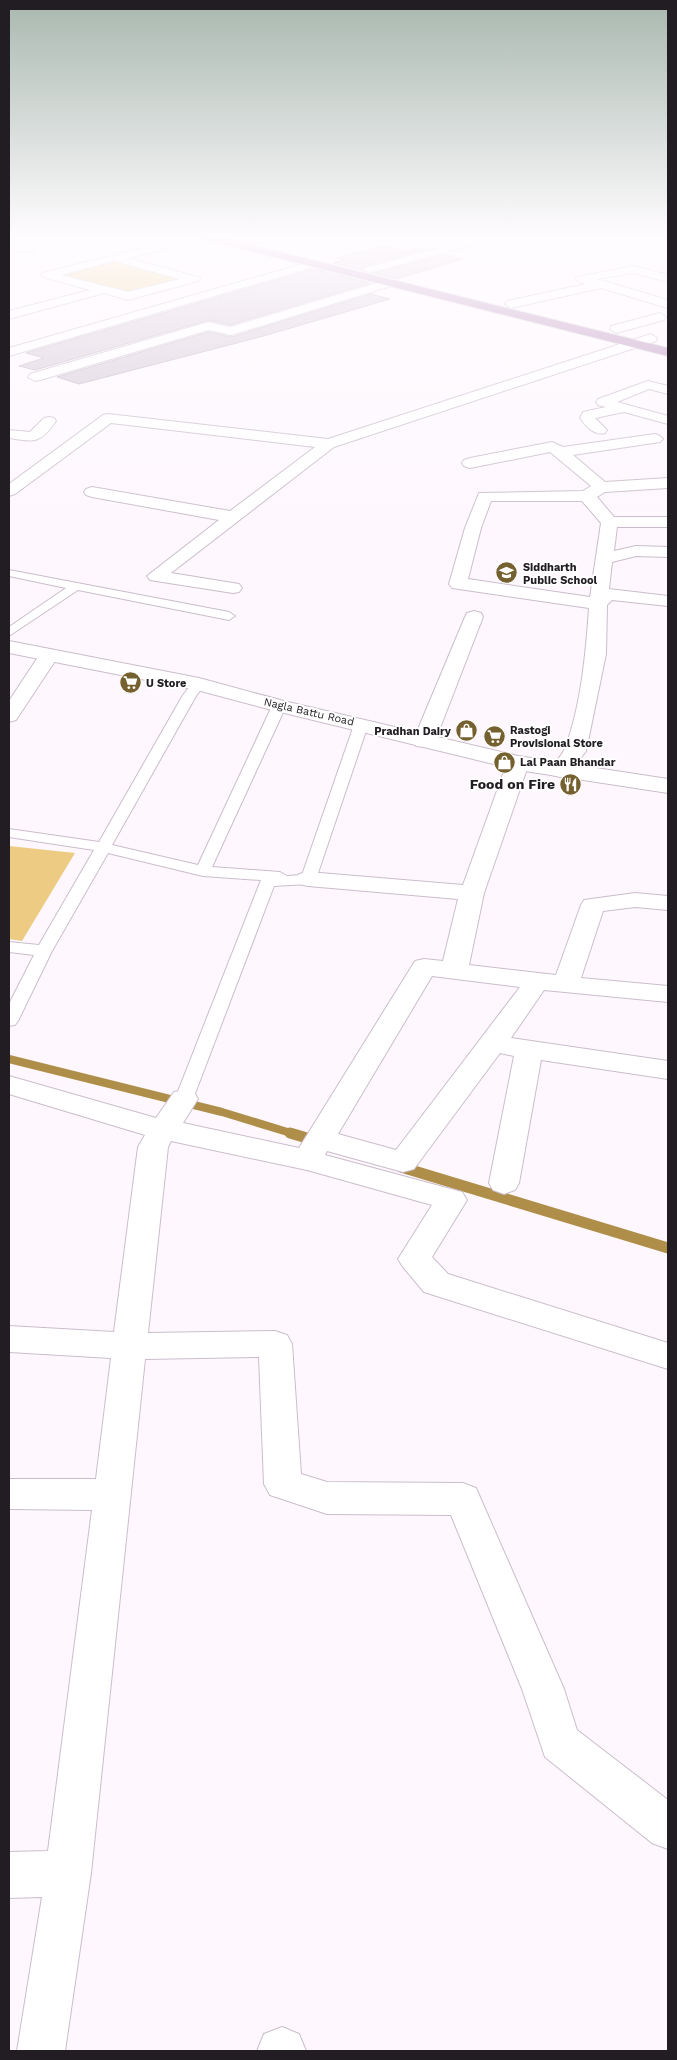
<svg xmlns="http://www.w3.org/2000/svg" width="677" height="2060" font-family="'Work Sans',sans-serif">
<style>
.green{fill:#edcb82}
.lines{fill:none;stroke-linecap:round;stroke-linejoin:round}
.stream-far1{stroke:#ae8e48;stroke-width:8}
.stream{stroke:#ae8e48;stroke-width:11}
.building{fill:#d5c8d6;stroke:#beb1be}
.service-casing{stroke:#cabdcb;stroke-width:2}
.minor-casing{stroke:#cabdcb;stroke-width:2}
.tertiary-casing{stroke:#cabdcb;stroke-width:2}
.trunk-casing{stroke:#d7d6d7;stroke-width:2}
.service{fill:#fff;fill-rule:evenodd}
.minor{fill:#fff;fill-rule:evenodd}
.tertiary{fill:#fff;fill-rule:evenodd}
.trunk{fill:#b88cba;fill-rule:evenodd}
.labels{text-anchor:middle;dominant-baseline:central;stroke-width:4;stroke-linejoin:round;paint-order:stroke}
.far-poi-label{font-size:11px;font-weight:bold;fill:#211d22;stroke:#fff;text-anchor:start}
.far-street-label{font-size:11px;fill:#211d22;stroke:#fff}
.poi-label{font-size:14px;font-weight:bold;fill:#211d22;stroke:#fff;text-anchor:end}
</style>
<rect width="100%" height="100%" fill="#fef8fe"/>
<path class="green" d="M113,261L183,279L129,293L59,274Z
M9,846L75,853L22,941L9,939Z"/>
<g class="lines">
<path class="stream-far1" d="M9,1059L222,1112L294,1134"/>
<path class="stream" d="M290,1133L317,1141
M401,1167L668,1248"/>
</g>
<path class="building" d="M383,246L405,251L417,248L425,250L365,266L361,270L333,263L344,260L337,258Z
M444,255L463,259L397,279L374,273Z
M314,269L370,283L230,325L209,320L35,370L19,366L44,358L26,353Z
M371,294L390,299L260,337L79,384L57,377L209,332L230,337L235,336Z"/>
<g class="lines">
<defs>
<path id="service" d="M9,570L229,612L235,616L229,620L78,590L9,636V627L66,588L9,576Z
M199,680L205,684L196,696L112,845L198,865L272,706L279,702L286,706L212,867L280,872L287,876L302,875L354,725L361,721L368,725L316,879L313,882L308,884L274,886L193,1099L191,1103L184,1105L177,1103L175,1099L261,880L203,876L108,853L52,951L18,1021L15,1025L9,1026V1004L34,955L9,952V942L39,945L94,850L9,837V829L99,842L183,695L194,681Z"/>
<path id="minor" d="M41,237H60L59,239L27,247L32,248L34,250L32,252L9,250V244Z
M185,237H204L203,239L128,258L198,277L200,279L198,281L128,300L104,293L9,319V311L90,290L43,277L41,275L43,273ZM114,261L180,279L128,292L61,275Z
M257,237H280L279,239L252,244L247,241L248,239Z
M397,237H412L413,239L408,242L398,239Z
M479,237H496L495,239L369,273L363,270L365,268Z
M637,237H654L668,241V247L638,239Z
M313,261L319,264L317,266L9,356V348Z
M633,266L668,275V282L633,273L597,279L668,300V308L601,288L511,308L505,304L507,301L586,284L578,281L576,279L578,277Z
M390,279L394,281L396,283L394,285L235,334L230,335L209,330L40,380L35,381L28,377L30,374L205,323L209,322L230,327Z
M660,313L666,317L664,320L616,333L610,329L611,326Z
M651,334L657,338L656,341L334,447L171,573L239,584L242,588L239,592L233,593L156,581L150,580L147,576L219,520L92,497L86,495L84,492L86,489L92,487L230,511L315,447L111,423L15,494L9,496V484L103,415L108,414L328,439Z
M648,381L668,386V394L649,389L617,402L668,416V424L624,412L595,418L607,430L605,433C594,436 586,426 580,418L583,412L606,407L598,405L596,402L598,399Z
M49,417L54,418L56,421C40,444 35,442 9,438V430L30,432L44,418Z
M655,434L660,436L663,439L660,442L573,455L605,482L668,478V488L605,492L597,497L614,517H668V527H617L614,551L636,546L668,547V557L636,556L612,562L609,589L668,596V606L612,600L607,605L606,654L586,751L568,775L560,777L552,775L549,770C554,763 562,756 565,748C581,707 586,652 589,608L452,588L449,584L465,528L479,493L583,491L591,486L550,452L470,468L464,466L462,463L464,460L470,458L552,442L563,447ZM491,501H582L601,523L590,597L468,579L481,528Z
M474,611L481,613L483,617L435,741L432,746L424,747L416,746L413,741L465,617L467,613Z
M49,649L56,651L59,655L16,720L9,722V701L42,651Z
M518,756L526,758L529,763L484,893L469,965L556,975L581,905L584,900L635,893L668,896V910L635,907L603,911L581,978L668,986V1002L544,990L511,1038L668,1061V1079L541,1060L519,1183L515,1190L504,1194L493,1190L489,1183L514,1056L500,1053L414,1169L403,1172L327,1151L325,1155L462,1192L467,1200L432,1257L448,1274L668,1343V1369L424,1292L403,1267L398,1259L432,1205L307,1170L171,1141L168,1147L148,1333L275,1331L287,1335L292,1344L301,1474L327,1482L463,1483L476,1488L564,1689L577,1730L668,1800V1849L652,1843L545,1757L522,1689L451,1515L327,1514L270,1495L264,1484L259,1357L145,1359L91,1873L65,2051H17L42,1897L9,1898V1852L48,1851L92,1510L9,1509V1479H96L111,1358L9,1352V1326L114,1332L138,1147L145,1135L9,1094V1076L156,1118L174,1092L184,1090L194,1092L198,1099L183,1123L299,1148L415,961L424,959L443,961L458,899L308,886L299,884L296,879L299,874L308,872L463,885L507,763L510,758ZM432,976L520,987L396,1150L338,1134Z
M282,2027L299,2034L306,2051H257L264,2034Z"/>
<path id="tertiary" d="M9,641L199,678L284,701L518,756L668,779V793L518,770L272,710L197,690L9,653Z"/>
<path id="trunk" d="M201,237H219L668,348V356L202,239Z"/>
</defs>
<use href="#service" class="service-casing"/>
<use href="#minor" class="minor-casing"/>
<use href="#tertiary" class="tertiary-casing"/>
<use href="#trunk" class="trunk-casing"/>
<use href="#service" class="service"/>
<use href="#minor" class="minor"/>
<use href="#tertiary" class="tertiary"/>
<use href="#trunk" class="trunk"/>
</g>
<linearGradient id="sky" x2="0" y2="1"><stop stop-color="#a9b8af"/><stop offset="0.45" stop-color="#fffcff"/><stop offset="1" stop-color="#fffcff" stop-opacity="0"/></linearGradient>
<rect width="677" height="525" fill="url(#sky)"/>
<defs>
<symbol id="school-disc" viewBox="-11 -11 22 22"><circle r="9.5" fill="#75602f" stroke="#fff"/><path d="M0-5L7-2L0 1L-7-2ZM-4 1L0 2.5L4 1V4Q0 6-4 4Z" fill="#fff"/></symbol>
<symbol id="supermarket-disc" viewBox="-11 -11 22 22"><circle r="9.5" fill="#75602f" stroke="#fff"/><path d="M-6-5.5h2.5l.6 2H6L4.5 2H-2.5L-4.4-4H-6ZM-1.5 3.2a1.3 1.3 0 1 0 .1 0ZM3 3.2a1.3 1.3 0 1 0 .1 0Z" fill="#fff"/></symbol>
<symbol id="shop-disc" viewBox="-11 -11 22 22"><circle r="9.5" fill="#75602f" stroke="#fff"/><path d="M-5-2.5h2.3a2.7 3.5 0 0 1 5.4 0H5L5.5 6h-11ZM-1.5-2.5h3a1.5 2.3 0 0 0-3 0Z" fill="#fff"/></symbol>
<symbol id="restaurant-disc" viewBox="-11 -11 22 22"><circle r="9.5" fill="#75602f" stroke="#fff"/><path d="M-5-6h1v4h1v-4h1v4h1v-4h1v5L-1.5 .5V6h-2V.5L-5-1ZM5-6V6H3V1.5H1.5Q1.5-4 5-6Z" fill="#fff"/></symbol>
</defs>
<g fill-rule="evenodd">
<use href="#school-disc" x="494" y="560" width="25" height="25"/>
<use href="#supermarket-disc" x="118" y="670" width="25" height="25"/>
<use href="#shop-disc" x="454" y="718" width="25" height="25"/>
<use href="#supermarket-disc" x="482" y="724" width="25" height="25"/>
<use href="#shop-disc" x="492" y="750" width="25" height="25"/>
<use href="#restaurant-disc" x="558" y="772" width="25" height="25"/>
</g>
<g class="labels">
<g class="far-poi-label">
<text x="523" y="567">Siddharth<tspan x="523" dy="13">Public School</tspan></text>
<text x="146" y="683">U Store</text>
<text x="510" y="730">Rastogi<tspan x="510" dy="13">Provisional Store</tspan></text>
<text x="451" y="731" text-anchor="end">Pradhan Dairy</text>
<text x="520" y="762">Lal Paan Bhandar</text>
</g>
<g class="far-street-label">
<text transform="translate(309 712) rotate(13)">Nagla Battu Road</text>
</g>
<g class="poi-label">
<text x="555" y="784">Food on Fire</text>
</g>
</g>
<rect width="677" height="2060" fill="none" stroke="#211d22" stroke-width="20"/>
</svg>
